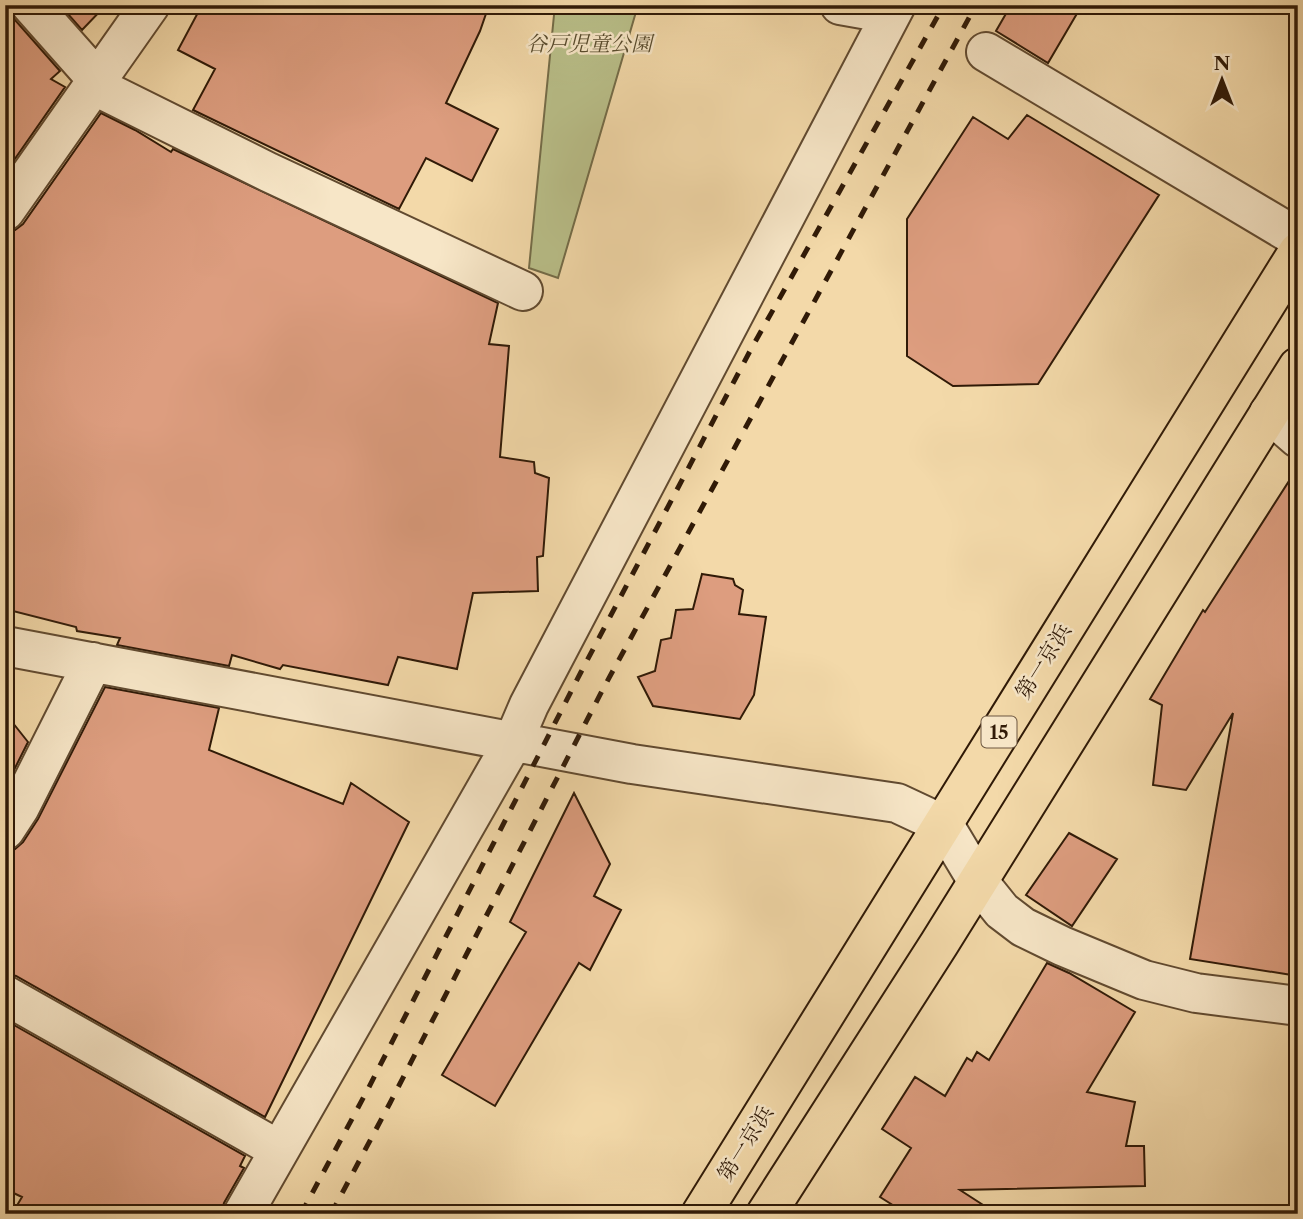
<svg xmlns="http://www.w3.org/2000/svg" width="1303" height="1219" font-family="'Libre Caslon Text','Noto Serif JP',serif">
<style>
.green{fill:#b9bf89;stroke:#746c48;stroke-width:2}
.building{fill:#dd9d7f;stroke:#301a07;stroke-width:2}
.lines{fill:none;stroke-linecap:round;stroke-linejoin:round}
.street-casing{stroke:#614a30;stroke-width:42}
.highway-casing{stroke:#301a07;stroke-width:42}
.street{stroke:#f7e6c7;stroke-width:38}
.highway{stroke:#f3d9a9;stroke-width:38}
.rail{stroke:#301a07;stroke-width:5;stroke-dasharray:12 12;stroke-linecap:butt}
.labels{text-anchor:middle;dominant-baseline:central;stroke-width:5;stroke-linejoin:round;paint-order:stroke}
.shield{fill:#f7e6c7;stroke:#6c5741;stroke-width:2}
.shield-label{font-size:19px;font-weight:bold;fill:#301a07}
.park-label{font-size:21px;font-style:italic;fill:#594c2e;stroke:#f7e6c7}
.street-label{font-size:21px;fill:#301a07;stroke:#f7e6c7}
</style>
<rect width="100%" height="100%" fill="#f3d9a9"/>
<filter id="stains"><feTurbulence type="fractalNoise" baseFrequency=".00286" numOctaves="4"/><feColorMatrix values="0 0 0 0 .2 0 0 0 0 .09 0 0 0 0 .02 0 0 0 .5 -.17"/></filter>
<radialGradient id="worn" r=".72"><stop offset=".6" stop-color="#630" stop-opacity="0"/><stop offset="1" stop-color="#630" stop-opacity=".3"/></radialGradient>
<path class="green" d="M555,5H638L558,278L529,268Z"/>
<path class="building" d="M5,5H10L15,20L60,71L51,79L65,87L5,173Z
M60,5H106L82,30Z
M202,5H489L480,31L446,103L498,129L472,181L426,158L399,209L193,110L215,69L178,50Z
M1011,5H1082L1048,63L996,31Z
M101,113L135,130L171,152L173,149L498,303L489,344L509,346L500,457L534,462L535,473L549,478L543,556L537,557L538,591L473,593L457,669L398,657L388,685L283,665L280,669L232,655L229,666L117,645L120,638L77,631L76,627L5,609V232L15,230L23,224Z
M1027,115L1159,195L1038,384L953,386L907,356V219L973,117L1008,139Z
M1298,467V976L1190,959L1233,713L1186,790L1153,785L1162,705L1150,699L1203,610L1205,612Z
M702,574L733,579L735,585L743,590L739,614L766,617L754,695L740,719L653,706L638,677L655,671L661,640L671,638L676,610L693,609Z
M105,687L219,708L209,750L343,804L351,783L409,822L265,1117L16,976L5,973V852L15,849L23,842L38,819Z
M5,713L28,742L5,788Z
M574,793L610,864L594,896L621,910L590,970L579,963L495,1106L442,1075L526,932L510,922Z
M1069,833L1117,859L1072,926L1026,895Z
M1047,963L1069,973L1135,1012L1087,1092L1135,1102L1126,1146H1144L1145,1186L960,1190L997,1214H907L880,1197L911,1148L882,1129L915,1077L945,1096L967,1058L972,1061L977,1052L989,1060Z
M5,1020L245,1156L240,1166L244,1168L224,1203L221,1214H12L22,1197L5,1189Z"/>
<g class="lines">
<defs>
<path id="street" d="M31,5L109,93L268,172L523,291
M840,5L891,14
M986,52L1298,238
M5,211L150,5
M1269,413L1298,438
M5,646L632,764L897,803L944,825L977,880L1002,911L1023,927L1062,946L1144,980L1196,993L1298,1006
M5,830L20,807L93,662
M5,995L279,1150
M243,1214L514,740L529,705L896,5"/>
<path id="highway" d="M701,1214L1298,252
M766,1214L939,944L1298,367"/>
</defs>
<use href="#street" class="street-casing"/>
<use href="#highway" class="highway-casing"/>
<use href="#street" class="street"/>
<use href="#highway" class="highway"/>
<path class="rail" d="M301,1214L368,1089L581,672L750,351L944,5
M331,1214L390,1103L603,689L976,5"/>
</g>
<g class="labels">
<rect class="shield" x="981.5" y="716.5" width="35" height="31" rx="5"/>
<g class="shield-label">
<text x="999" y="732">15</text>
</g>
<g class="park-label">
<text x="589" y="43">谷戸児童公園</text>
</g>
<g class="street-label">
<text transform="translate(1043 661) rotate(-58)">第一京浜</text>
<text transform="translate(745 1143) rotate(-58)">第一京浜</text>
</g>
</g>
<rect width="1303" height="1219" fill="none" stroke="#f3d9a9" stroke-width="28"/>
<rect x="7" y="7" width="1289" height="1205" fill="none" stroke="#301a07" stroke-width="3.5"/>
<rect x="14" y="14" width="1275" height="1191" fill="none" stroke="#301a07" stroke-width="2"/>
<g transform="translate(1222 80)" stroke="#f7e6c7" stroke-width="5" paint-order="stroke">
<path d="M0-5L12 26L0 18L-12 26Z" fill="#301a07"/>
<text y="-10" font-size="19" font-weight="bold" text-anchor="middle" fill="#301a07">N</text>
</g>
<rect width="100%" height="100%" filter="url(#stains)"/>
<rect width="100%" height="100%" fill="url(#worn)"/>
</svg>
